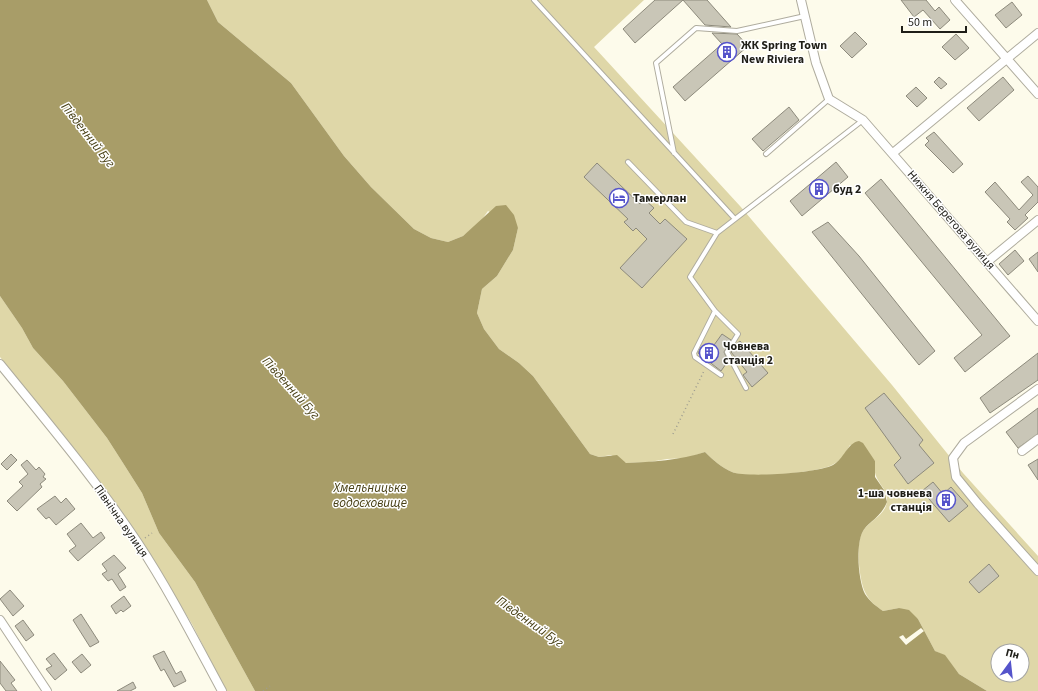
<svg xmlns="http://www.w3.org/2000/svg" width="1038" height="691" font-family="'Source Sans 3',sans-serif">
<style>
.green{fill:#dfd7a8;fill-rule:evenodd}
.water{fill:#a89d68}
.pier{fill:#fdfbeb}
.building{fill:#c9c6b7;stroke:#8d8a7c}
.lines{fill:none;stroke-linecap:round;stroke-linejoin:round}
.service-casing{stroke:#afac9e;stroke-width:6}
.minor-casing{stroke:#afac9e;stroke-width:10}
.path{stroke:#9e9d91;stroke-width:1.5;stroke-dasharray:1 3;stroke-linecap:butt}
.service{stroke:#fff;stroke-width:4}
.minor{stroke:#fff;stroke-width:8}
.labels{text-anchor:middle;dominant-baseline:central;stroke-width:3;stroke-linejoin:round;paint-order:stroke}
.poi-label{font-size:12px;font-weight:bold;fill:#1f1e18;stroke:#fff;text-anchor:start}
.street-label{font-size:12px;fill:#1f1e18;stroke:#fff}
.water-label{font-size:13px;font-style:italic;fill:#484015;stroke:#fff}
</style>
<rect width="100%" height="100%" fill="#fdfbeb"/>
<path class="green" d="M207,0H644L594,47L740,206L892,385L963,473L1038,556V691H987L959,674L945,656L935,651L918,619L899,608L883,611C876,606 870,602 866,594C859,582 855,543 863,531C870,520 886,515 887,501C888,486 871,482 875,461L850,445C845,454 841,461 832,465C817,473 747,479 732,472C722,468 713,460 705,452L687,458L667,459L649,462L626,463L611,455L599,457L590,454L533,376L519,363L499,349L484,329L477,313L482,289L497,276L513,250L518,228L488,211L480,222L463,236L448,242L431,238L414,229L371,187L344,156L291,83L218,22ZM998,651H1022V675H998Z
M0,296L22,328L33,348L63,381L107,438L123,463L142,493L159,533L195,582L255,691H226L192,624L141,541L84,461L0,357Z"/>
<path class="water" d="M0,0H207L218,22L291,83L344,156L371,187L414,229L431,238L448,242L463,236L496,206L506,205L514,215L518,228L513,250L497,276L482,289L477,313L484,329L499,349L519,363L533,376L590,454L599,457L617,455L626,463C651,462 681,460 705,452C713,460 722,468 732,472C747,478 818,473 833,465C844,459 847,443 859,441L863,443L875,461V477L884,490L887,502C881,518 866,523 862,533C856,547 858,580 865,594C870,602 876,606 883,611L899,608L909,610L918,619L935,651L945,655L959,674L987,691H255L195,582L159,533L142,493L123,463L107,438L63,381L33,348L22,328L0,296Z"/>
<path class="pier" d="M921,628L924,631L906,645L899,637L903,635L906,639Z"/>
<path class="building" d="M655,0H707L731,27L705,25L683,0L635,43L623,29Z
M901,0H926L935,11L939,7L950,20L940,29L923,10L914,17Z
M1012,2L1022,15L1006,28L995,15Z
M855,32L867,44L852,58L840,46Z
M712,33L737,34L748,46L685,101L673,87L722,44Z
M956,34L969,48L955,60L942,47Z
M939,77L947,84L941,89L934,82Z
M1003,77L1014,90L979,121L967,108Z
M916,87L927,98L917,107L906,96Z
M789,107L799,120L763,151L752,139Z
M934,132L963,164L953,173L925,145L929,141L926,138Z
M836,162L848,177L802,216L790,201Z
M597,163L640,204L645,200L654,208L649,213L660,224L665,219L687,239L642,288L620,268L647,239L636,228L633,231L624,222L628,219L584,177Z
M1028,176L1038,187V202L1025,215L1028,218L1015,230L1007,222L1010,219L985,192L995,182L1019,210L1033,195L1021,182Z
M881,179L1010,336L965,372L954,358L982,335L865,193Z
M828,222L859,256L935,351L919,365L812,232Z
M1015,250L1024,261L1008,275L999,264Z
M1038,252V272L1029,259Z
M722,334L731,340L724,352L728,361L721,371L698,353L701,347L709,352Z
M740,341L768,373L752,387L743,375L747,372L731,352L736,344Z
M1038,353V380L990,413L980,398Z
M884,393L923,440L919,445L934,463L908,484L894,465L901,458L865,408Z
M1038,408V434L1018,448L1006,432Z
M11,454L17,460L7,470L1,464Z
M1038,459V480L1028,465Z
M27,460L36,470L39,467L45,474L43,477L46,479L40,484L42,487L17,511L7,501L23,486L19,482L28,474L21,465Z
M933,482L943,494L951,487L968,506L949,522L922,491Z
M55,496L61,503L66,498L75,509L56,525L49,517L46,519L37,509Z
M81,523L93,538L101,532L105,538L78,561L69,551L76,546L67,534Z
M114,555L126,568L118,574L126,587L120,591L112,579L108,581L102,574L107,571L102,564Z
M989,564L999,576L979,593L969,582Z
M10,590L24,606L13,616L0,599Z
M124,596L131,606L123,612L121,610L116,614L111,606Z
M81,614L99,642L90,647L73,620Z
M23,620L34,635L26,641L15,626Z
M164,651L176,674L181,671L186,681L174,687L164,669L161,671L153,656Z
M54,653L67,670L55,680L46,669L52,666L46,659Z
M82,654L91,665L81,673L72,662Z
M0,661L15,680L11,683L17,691H6L0,683Z
M133,682L136,688L130,691H117Z"/>
<g class="lines">
<defs>
<path id="service" d="M534,0L735,219
M674,153L656,63L696,28L737,31L805,16
M766,154L829,99
M628,162L686,222L717,233
M715,311L738,334L727,352L746,388
M721,375L695,357L694,353L715,311L690,277L717,233L863,120"/>
<path id="minor" d="M801,0L816,63L829,99L863,120L1038,321
M955,0L1038,94
M893,153L1038,33
M987,262L1038,220
M0,364C48,423 96,480 138,543C169,590 195,641 222,691
M1038,389L964,443L953,458L956,477L978,504L1038,571
M1022,451L1038,439
M0,620L47,691"/>
</defs>
<use href="#service" class="service-casing"/>
<use href="#minor" class="minor-casing"/>
<path class="path" d="M673,434L704,371
M145,538L152,533
M263,691L270,686"/>
<use href="#service" class="service"/>
<use href="#minor" class="minor"/>
</g>
<defs>
<symbol id="building-ring" viewBox="-11 -11 22 22"><circle r="9.5" fill="#fff" stroke="#5554cb" stroke-width="1.5"/><path d="M-4-6H4V6H1V3H-1V6H-4ZM-2.5-4.3h1.7v1.8h-1.7ZM.8-4.3h1.7v1.8H.8ZM-2.5-1h1.7V.8h-1.7ZM.8-1h1.7V.8H.8Z" fill="#5554cb"/></symbol>
<symbol id="hotel-ring" viewBox="-11 -11 22 22"><circle r="9.5" fill="#fff" stroke="#5554cb" stroke-width="1.5"/><path d="M-6-4.5h1.5V1H6V5H4.5V3h-9V5H-6ZM-4 0a1.8 1.8 0 1 1 3.6 0ZM.5 0V-2.5h3Q6-2.5 6 0Z" fill="#5554cb"/></symbol>
</defs>
<g fill-rule="evenodd">
<use href="#building-ring" x="716" y="41" width="22" height="22"/>
<use href="#building-ring" x="808" y="178" width="22" height="22"/>
<use href="#hotel-ring" x="608" y="187" width="22" height="22"/>
<use href="#building-ring" x="698" y="342" width="22" height="22"/>
<use href="#building-ring" x="935" y="489" width="22" height="22"/>
</g>
<g class="labels">
<g class="poi-label">
<text x="741" y="45">ЖК Spring Town<tspan x="741" dy="14">New Riviera</tspan></text>
<text x="833" y="189">буд 2</text>
<text x="633" y="198">Тамерлан</text>
<text x="723" y="346">Човнева<tspan x="723" dy="14">станція 2</tspan></text>
<text x="932" y="493" text-anchor="end">1-ша човнева<tspan x="932" dy="14">станція</tspan></text>
</g>
<g class="street-label">
<text transform="translate(951 220) rotate(49)">Нижня Берегова вулиця</text>
<text transform="translate(121 521) rotate(55)">Північна вулиця</text>
</g>
<g class="water-label">
<text transform="translate(88 135) rotate(52)">Південний Буг</text>
<text transform="translate(291 388) rotate(48)">Південний Буг</text>
<text x="370" y="488">Хмельницьке<tspan x="370" dy="15">водосховище</tspan></text>
<text transform="translate(530 622) rotate(35)">Південний Буг</text>
</g>
</g>
<g transform="translate(1010 663) rotate(15)"><circle r="19" fill="#ffffff" stroke="#a5a5a3"/>
<path d="M0-3L7 15L0 10L-7 15Z" fill="#5554cb"/>
<text y="-6" font-size="11" font-weight="bold" text-anchor="middle" fill="#1f1e18">Пн</text>
</g>
<path d="M902 26v6h64v-6" fill="none" stroke="#1f1e18" stroke-width="2"/>
<text x="908" y="26" font-size="12" fill="#1f1e18" stroke="#ffffff" stroke-width="3" paint-order="stroke">50 m</text>
</svg>
